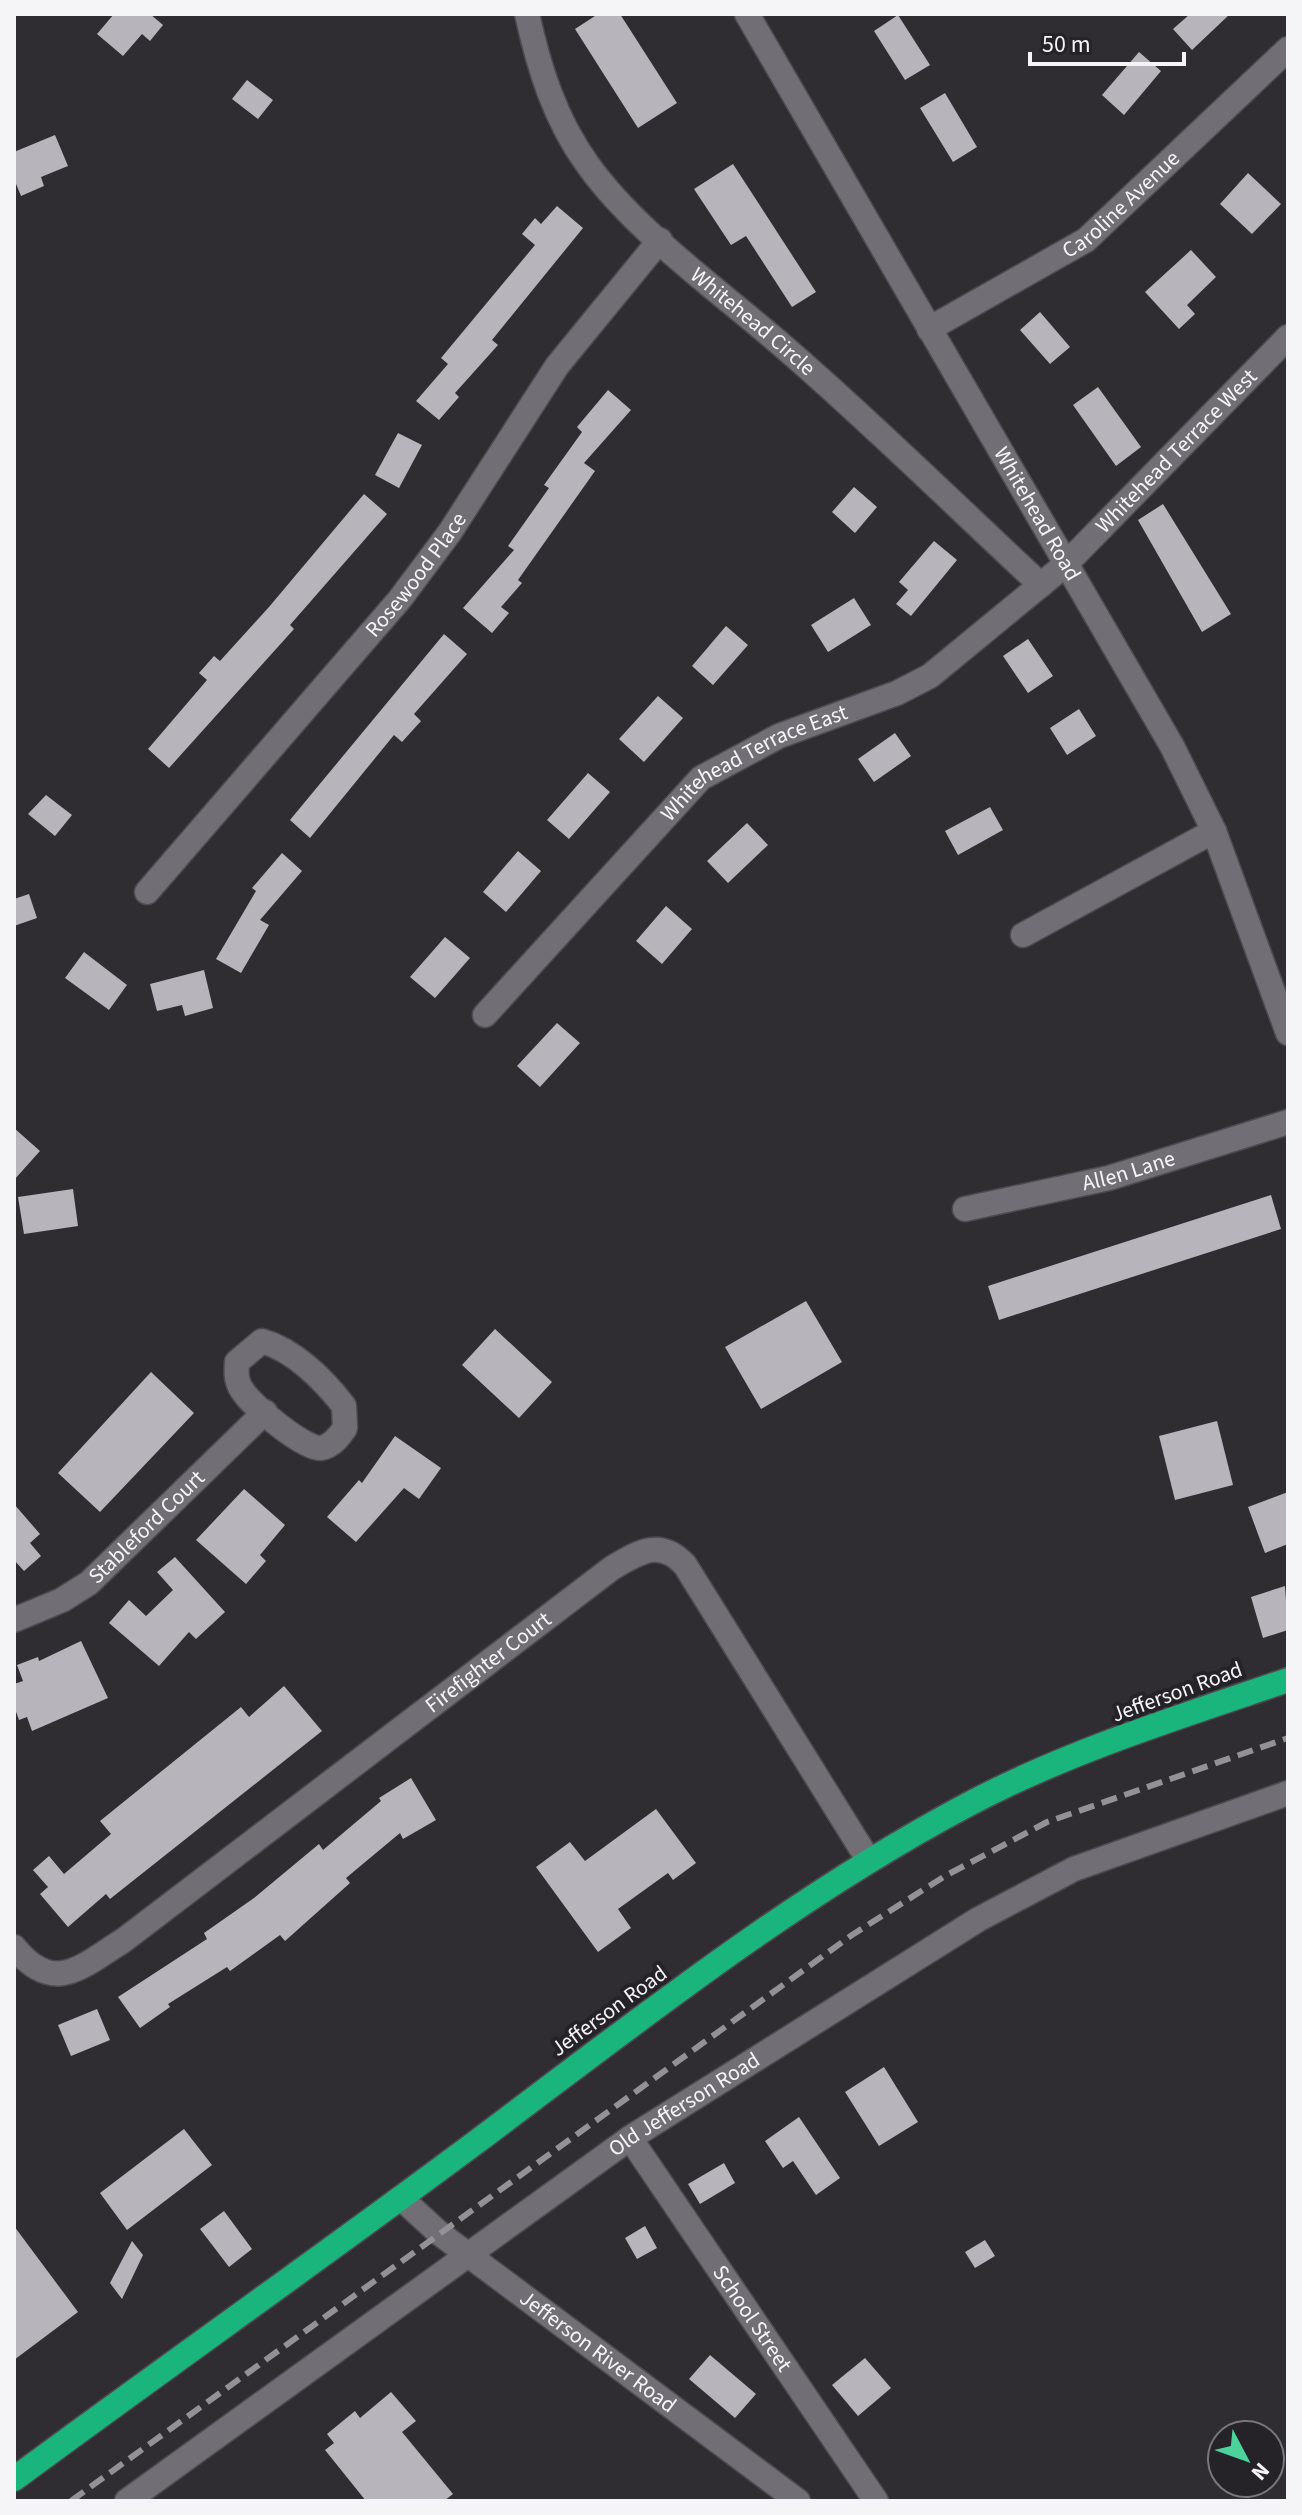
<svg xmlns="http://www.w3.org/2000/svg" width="1302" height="2515" font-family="'Source Sans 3',sans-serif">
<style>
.building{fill:#b7b4bb}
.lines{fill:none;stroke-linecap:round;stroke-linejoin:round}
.street-casing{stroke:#4c4b4f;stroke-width:27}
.secondary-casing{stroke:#4c4b4f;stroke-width:27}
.highway-casing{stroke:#4c4b4f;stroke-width:27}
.street{stroke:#716f75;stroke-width:24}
.secondary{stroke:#716f75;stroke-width:24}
.highway{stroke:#1ab57d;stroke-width:24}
.rail{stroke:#939195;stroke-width:6;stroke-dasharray:16 8;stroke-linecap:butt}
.labels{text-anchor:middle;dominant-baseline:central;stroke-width:8;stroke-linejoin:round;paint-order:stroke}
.street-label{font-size:22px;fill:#f5f4f7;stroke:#252328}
</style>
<rect width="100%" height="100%" fill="#2f2d32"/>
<path class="building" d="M114,14H150L163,25L150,41L142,34L123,56L97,34Z
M598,14H620L677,103L638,128L575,29Z
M1190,14H1230L1192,50L1173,29Z
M898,15L930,65L905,80L874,31Z
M1139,52L1161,71L1124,115L1102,95Z
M247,80L273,100L258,119L232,99Z
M945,93L977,147L953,162L920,108Z
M55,135L68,166L41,177L44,186L21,196L14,179V152Z
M733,164L816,292L792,307L746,236L731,245L694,189Z
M1248,173L1281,204L1252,234L1220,204Z
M557,206L583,228L492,340L498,345L455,393L459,397L439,420L416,401L448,364L441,358L535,245L522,234L535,218L541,224Z
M1191,250L1216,277L1187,305L1195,314L1179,329L1145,292Z
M1040,312L1070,347L1050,364L1020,330Z
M1098,387L1141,447L1116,466L1073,405Z
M608,390L631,410L584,463L595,471L518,580L522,583L501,607L509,613L492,633L463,608L514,550L508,546L549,488L544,485L582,432L577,427Z
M398,433L422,445L399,488L375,475Z
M854,487L877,507L855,533L832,512Z
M364,494L387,514L290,625L294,629L169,768L148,749L207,680L199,673L214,656L220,661L269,607Z
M1163,504L1231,614L1202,632L1138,520Z
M934,541L957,560L911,616L896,604L908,590L899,582Z
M854,598L871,625L828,652L811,625Z
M726,626L748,645L713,685L692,666Z
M444,634L467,654L414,714L421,721L402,742L394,735L310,838L290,820Z
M1028,639L1053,676L1028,693L1003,656Z
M658,696L683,718L644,762L619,739Z
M1079,709L1096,736L1067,755L1050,728Z
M895,733L911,756L874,782L858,759Z
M588,773L610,792L569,839L547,820Z
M46,795L72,815L55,836L28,814Z
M990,807L1003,830L958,855L945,831Z
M747,823L768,845L728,883L707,861Z
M518,851L541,871L506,912L483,892Z
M282,853L302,871L260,920L269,925L241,973L216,959L256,891L252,888Z
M29,894L37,918L14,926V899Z
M666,906L692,929L662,964L636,941Z
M445,937L470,958L435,998L410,977Z
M84,952L127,985L109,1010L65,978Z
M204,970L213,1008L185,1016L182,1005L157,1011L150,984Z
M557,1023L580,1043L540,1087L517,1066Z
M14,1128L40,1151L14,1180Z
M73,1189L78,1226L24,1234L18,1197Z
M1271,1195L1281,1229L999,1320L988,1286Z
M806,1301L842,1362L761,1409L725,1347Z
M495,1329L552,1382L519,1418L462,1365Z
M151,1372L194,1413L100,1512L58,1473Z
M1217,1421L1233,1485L1175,1500L1159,1436Z
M395,1436L441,1468L419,1499L404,1488L356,1542L327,1517L359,1480L362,1483Z
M244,1489L285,1525L260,1555L266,1561L246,1584L196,1540Z
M1288,1492V1544L1265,1553L1248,1507Z
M14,1504L40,1534L30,1543L41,1556L24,1571L14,1560Z
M175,1557L225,1612L196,1639L189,1632L159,1666L109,1623L129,1600L146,1616L173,1590L157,1572Z
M1285,1586L1288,1630L1263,1638L1251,1597Z
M81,1641L108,1698L32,1731L27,1717L19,1720L14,1706V1684L23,1681L17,1665L38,1657L39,1661Z
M284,1686L322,1731L110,1899L106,1894L68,1927L40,1894L48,1887L33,1870L49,1856L64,1874L111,1834L100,1821L241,1707L249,1717Z
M411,1778L436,1820L403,1839L400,1833L346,1878L350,1883L285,1941L280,1935L230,1971L227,1967L168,2004L170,2007L140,2028L118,1997L207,1939L204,1933L254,1898L319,1844L323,1850L381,1801L379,1798Z
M656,1809L696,1863L673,1880L668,1873L618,1909L631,1928L598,1952L536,1867L570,1842L585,1861Z
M97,2009L110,2040L71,2056L58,2025Z
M884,2067L918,2122L879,2146L845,2092Z
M799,2117L840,2178L816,2195L793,2161L783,2168L765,2141Z
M184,2129L212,2165L127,2230L100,2193Z
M724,2163L735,2183L700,2204L688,2184Z
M224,2211L252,2249L229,2267L200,2229Z
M14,2226L78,2312L14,2360Z
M645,2226L657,2248L637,2259L625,2238Z
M985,2240L995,2256L975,2268L965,2252Z
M132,2241L143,2255L122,2299L110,2283Z
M710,2355L756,2394L735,2418L689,2379Z
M865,2358L891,2388L858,2416L832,2385Z
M391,2392L416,2421L402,2432L453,2494L444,2501H366L325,2450L334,2443L327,2434L355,2411L360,2418Z"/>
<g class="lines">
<defs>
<g id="street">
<path id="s1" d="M527,14C539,68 555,120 588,165C637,234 728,297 792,354C877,428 958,508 1041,585"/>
<path id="s2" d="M929,329L1086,240L1288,49"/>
<path id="s3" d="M147,892L400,599L450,532L557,366L660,240"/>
<path d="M1023,935L1214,831"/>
<path id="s4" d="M485,1015L701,778L779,736L897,693L930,676L1065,565L1288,337"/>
<path id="s5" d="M965,1209L1109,1178L1288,1122"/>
<path d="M262,1341C294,1350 324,1380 344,1406L345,1428C339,1437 332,1446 321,1448C305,1450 253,1406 244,1393C236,1383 236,1374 237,1362Z"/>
<path id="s6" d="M14,1620L62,1600L89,1583L265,1412"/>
<path id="s7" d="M14,1947C54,1996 81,1967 124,1940L612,1568C639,1552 660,1538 685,1565L869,1861"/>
<path id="s8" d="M630,2138L876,2501"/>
<path id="s9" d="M127,2501L630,2138L979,1919L1074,1869L1288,1793"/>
</g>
<g id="secondary">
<path id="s10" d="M747,14L1172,746L1214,831L1288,1033"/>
<path id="s11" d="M401,2198L439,2233L798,2501"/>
</g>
<path id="highway" d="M14,2479C167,2366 322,2257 475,2143C634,2024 793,1897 969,1804C1069,1751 1182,1716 1288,1680"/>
</defs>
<use href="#street" class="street-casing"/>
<use href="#secondary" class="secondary-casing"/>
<use href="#highway" class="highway-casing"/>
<use href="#street" class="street"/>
<use href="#secondary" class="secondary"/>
<use href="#highway" class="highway"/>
<path class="rail" d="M71,2501L852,1935L945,1876L1047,1822L1288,1738"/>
</g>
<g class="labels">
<g class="street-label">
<text stroke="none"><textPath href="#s2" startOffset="230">Caroline Avenue</textPath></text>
<text stroke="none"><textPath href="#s1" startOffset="392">Whitehead Circle</textPath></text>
<text stroke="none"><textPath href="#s4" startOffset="906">Whitehead Terrace West</textPath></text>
<text stroke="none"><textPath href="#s10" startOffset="578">Whitehead Road</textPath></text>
<text stroke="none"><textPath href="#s3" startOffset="416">Rosewood Place</textPath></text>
<text stroke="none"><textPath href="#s4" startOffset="374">Whitehead Terrace East</textPath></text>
<text stroke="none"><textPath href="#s5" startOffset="168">Allen Lane</textPath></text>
<text stroke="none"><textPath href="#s6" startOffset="164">Stableford Court</textPath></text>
<text stroke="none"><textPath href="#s7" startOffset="586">Firefighter Court</textPath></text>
<text transform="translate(1177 1692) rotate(-20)">Jefferson Road</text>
<text transform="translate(609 2011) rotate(-36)">Jefferson Road</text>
<text stroke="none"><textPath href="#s9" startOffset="684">Old Jefferson Road</textPath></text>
<text stroke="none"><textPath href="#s8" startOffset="218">School Street</textPath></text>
<text stroke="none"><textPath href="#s11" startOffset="250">Jefferson River Road</textPath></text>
</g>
</g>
<rect width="1302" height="2515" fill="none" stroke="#f5f4f7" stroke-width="32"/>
<g transform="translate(1246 2459) rotate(131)"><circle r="38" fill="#252328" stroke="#78777b" stroke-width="2"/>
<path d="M0-6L14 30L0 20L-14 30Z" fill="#4cd39b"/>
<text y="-12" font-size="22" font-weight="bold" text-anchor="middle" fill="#f5f4f7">N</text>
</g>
<path d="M1030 52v12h154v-12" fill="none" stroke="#f5f4f7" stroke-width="4"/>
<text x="1042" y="52" font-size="24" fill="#f5f4f7" stroke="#252328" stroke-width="6" paint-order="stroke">50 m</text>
</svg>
